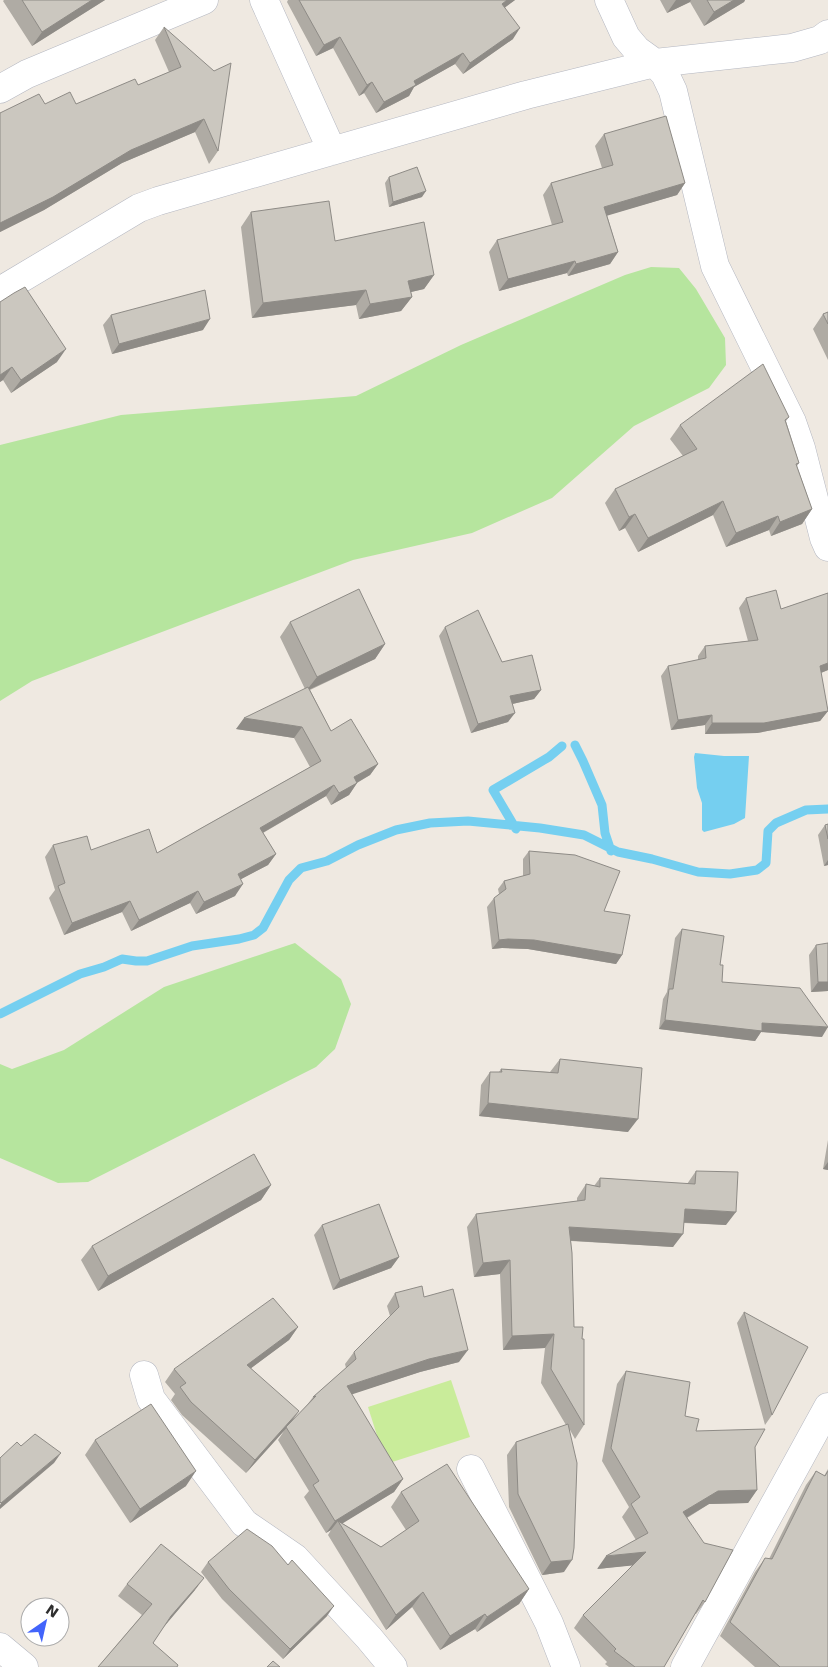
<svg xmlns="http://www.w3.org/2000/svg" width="828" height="1667" font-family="'DejaVu Sans',sans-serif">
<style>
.green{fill:#b6e59e}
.pitch{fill:#c9ec9a}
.water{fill:#75cff0}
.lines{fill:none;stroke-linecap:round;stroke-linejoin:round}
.stream{stroke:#75cff0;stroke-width:9}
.minor-casing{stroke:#b4b7c1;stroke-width:29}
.minor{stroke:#fff;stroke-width:28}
.wall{fill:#afaba4}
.shaded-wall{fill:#8e8b86}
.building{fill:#cbc7bf;stroke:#8e8b86}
</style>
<rect width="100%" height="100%" fill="#efe9e1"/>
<path class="green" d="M651,267L679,268L696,289L725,338L726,365L709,388L634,426L552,498L472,533L353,560L32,681L0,701V445L121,415L356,396L461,345L625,275Z
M295,943L341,979L351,1004L335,1049L316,1067L88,1182L58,1183L0,1158V1064L12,1069L64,1050L164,987Z"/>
<path class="pitch" d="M451,1380L470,1437L386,1464L368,1407Z"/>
<path class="water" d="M695,753L724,756H749L745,818L734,824L704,832L702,830V803L697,788L694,757Z"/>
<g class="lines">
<path class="stream" d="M575,745L583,761L602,805L605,833L611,851
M516,829L493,790L549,757L562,746
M0,1014L80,974L104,967L122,959L136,961H147L192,946L239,939L254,935L263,928L289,880L301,868L327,861L358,845L396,830L430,823L468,821L540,828L584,835L618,852L652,859L698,872L730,874L757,870L766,863L768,831L776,823L806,810L828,809"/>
<defs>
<path id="minor" d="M264,0L332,151
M609,0L626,37L637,50L655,63L665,74L673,91L715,266L792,422L801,448L824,538L828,547
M0,89L27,74L204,0
M0,291L139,208L158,201L526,95L655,63L792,48L820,40L828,34
M144,1375L151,1399L244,1523L295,1558L369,1638L393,1667
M471,1469L549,1623L566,1667
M0,1647L24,1667
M685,1667L828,1407"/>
</defs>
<use href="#minor" class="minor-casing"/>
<use href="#minor" class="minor"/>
</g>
<path class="wall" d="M4,0H105L32,46L3,1Z
M288,0H515L505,7L513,39L463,74L455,64L414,87L409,96L376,113L364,93L359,96L333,48L316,56L287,2Z
M660,0H745L744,2L704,26L690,2L667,13Z
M164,27L218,151L209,164L195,132L122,163L44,210L0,232V113L45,104H76L138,85L169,72L155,40Z
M604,134L685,183L677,195L607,215L618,252L610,264L568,276L567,273L499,291L489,252L497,240L552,225L543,195L551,183L602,168L595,146Z
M389,177L422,197L389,207L385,183Z
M251,212L335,241L434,275L424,289L411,292L412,297L401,311L359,319L356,305L252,318L241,227Z
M0,302L57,362L11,393L3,380L0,382Z
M828,312V360L813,329L823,314Z
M111,315L203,330L112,354L103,325Z
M789,417L786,421L799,463L797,466L812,509L802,524L771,536L769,530L726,547L713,515L638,552L625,528L619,531L605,503L615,489L683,456L670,439L680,425Z
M828,593V670L821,673L828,711L820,721L757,733L705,734V725L671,730L661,676L668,666L698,660V656L705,646L748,641L739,608L746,598L781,609Z
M290,622L385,644L375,659L310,690L331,731L378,764L370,775L357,783L349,795L331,805L326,796L263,833L276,854L268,865L241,879L235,896L196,914L190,903L131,931L122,912L64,935L49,898L55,890L45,857L53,845L91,850L157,853L310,767L294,738L236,729L305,689L280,637Z
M445,627L502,662L541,690L534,699L512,704L508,722L471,733L439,636Z
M828,824V865L824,866L818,835L825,825Z
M529,851L604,911L622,955L616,964L528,949L502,948L492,949L487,907L494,898L499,894L498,889L504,881L523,876V859Z
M682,929L720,965L722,982L822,1037L761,1032L755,1041L659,1029L663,999L667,992L675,938Z
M816,945L828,991L811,992L809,955Z
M560,1059L628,1132L479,1116L481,1085L490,1072H499L501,1069L550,1072Z
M828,1140V1170L823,1169Z
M696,1171L726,1225L684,1223L673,1247L571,1241L574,1327L582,1339L584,1425L575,1439L570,1430L564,1572L542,1575L509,1507L507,1455L516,1442L566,1425L541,1383L545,1348L503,1350L500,1274L474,1277L467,1227L476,1214L577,1201V1198L586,1184L594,1186L600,1178L687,1184Z
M271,1185L261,1200L98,1291L81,1260L92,1246Z
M322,1225L399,1257L391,1268L333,1290L314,1235Z
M395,1293L424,1297L459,1362L420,1372L351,1394L403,1479L394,1492L342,1523L381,1547L406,1530L391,1507L401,1492L529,1589L519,1604L477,1632L475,1629L440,1650L412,1607L386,1630L328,1535L331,1530L326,1533L304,1497L309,1491L278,1440L284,1431L246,1473L182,1415L171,1400L175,1394L165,1382L174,1369L298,1327L289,1340L251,1368L292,1422L307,1405L313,1397L346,1368L345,1364L354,1352L390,1316L387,1306Z
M744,1312L772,1415L765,1425L737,1323Z
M626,1371L685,1416L696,1431L755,1447L757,1490L748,1503L709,1504L687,1518L705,1602L696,1614H695L664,1667H609L605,1664L607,1662L574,1628L583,1615L633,1565L597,1569L636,1540L622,1517L629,1507L602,1461L617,1384Z
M95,1440L186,1486L130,1523L85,1455Z
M828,1469V1667H755L720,1636L755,1572L765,1558L769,1559L806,1485L816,1471L824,1476Z
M208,1562L327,1616L283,1659L222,1599L201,1572Z
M127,1584L195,1590L164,1626L153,1643L98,1667L142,1615L118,1596Z"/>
<path class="shaded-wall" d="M92,0H105L32,46L42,32Z
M507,0H515L495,15L502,4Z
M676,0H691L690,2L667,13Z
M734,0H745L744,2L704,26L714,12Z
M520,28L513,39L463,74L470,63Z
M340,37L333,48L316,56L324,45Z
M463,53L455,64L414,87L409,96L376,113L384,102L414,81Z
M372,82L364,93L359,96L367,85Z
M204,119L195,132L122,163L44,210L0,232V223L131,150Z
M685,183L677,195L596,219L604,207Z
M426,191L422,197L389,207L393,202Z
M618,252L610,264L568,276L576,264Z
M575,261L567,273L499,291L508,279Z
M434,275L424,289L398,295L408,281Z
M366,290L356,305L252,318L263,303Z
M412,297L401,311L359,319L370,304Z
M210,319L203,330L112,354L119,344Z
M66,349L57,362L11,393L21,380Z
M12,367L3,380L0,382V375Z
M723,501L713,515L638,552L648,538Z
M812,509L802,524L771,536L780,522Z
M635,514L625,528L619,531L629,517Z
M778,516L769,530L726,547L736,533Z
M385,644L375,659L306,691L317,677Z
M828,663V670L813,676L820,666Z
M541,690L534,699L504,706L510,696Z
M828,711L820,721L757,733L705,734L712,723Z
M515,713L508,722L471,733L478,724Z
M712,715L705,725L671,730L678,720Z
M244,718L302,727L294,738L236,729Z
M378,764L370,775L346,789L354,777Z
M357,783L349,795L331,805L339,793Z
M334,785L326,796L252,839L260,828Z
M276,854L268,865L230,885L238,874Z
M828,860V865L824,866Z
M243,884L235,896L196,914L204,902Z
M198,891L190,903L131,931L139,920Z
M130,901L122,912L64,935L72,923Z
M508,939L534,940L622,955L616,964L528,949L502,948L492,949L499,940Z
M818,982H828V991L811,992Z
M665,1020L762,1023L828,1027L822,1037L761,1032L755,1041L659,1029Z
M488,1103L638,1119L628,1132L479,1116Z
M828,1162V1170L823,1169Z
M271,1185L261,1200L98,1291L108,1276Z
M685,1209L736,1212L726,1225L675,1222Z
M569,1227L683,1234L673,1247L560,1240Z
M399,1257L391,1268L333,1290L340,1280Z
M510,1260L500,1274L474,1277L483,1263Z
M298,1327L289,1340L238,1378L247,1365Z
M554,1334L545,1348L503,1350L512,1336Z
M468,1350L459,1362L420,1372L338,1399L347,1386L429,1359Z
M299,1411L290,1424L246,1473L255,1460Z
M61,1453L54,1463L0,1509V1505L1,1503Z
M196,1471L186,1486L130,1523L140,1509Z
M403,1479L394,1492L340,1525L338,1521L331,1530L326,1533L335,1521Z
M757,1490L748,1503L709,1504L674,1525L683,1512L718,1491Z
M646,1552L637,1565L597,1569L606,1556Z
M572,1560L564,1572L542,1575L551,1562Z
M204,1578L195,1590L163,1628L171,1616Z
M529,1589L519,1604L477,1632L487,1617Z
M423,1592L412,1607L386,1630L396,1615Z
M334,1606L327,1616L283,1659L290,1649Z
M485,1614L475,1629L440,1650L450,1636Z"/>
<path class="building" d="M22,0H92L42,32Z
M299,0H507L502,4L520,28L470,63L463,53L414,81L416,85L384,102L372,82L367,85L340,37L324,45Z
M707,0H734L714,12Z
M164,27L214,71L231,63L218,151L204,119L131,150L53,197L0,223V113L39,94L45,104L70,92L76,104L135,79L138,85L181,67Z
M666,116L685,183L604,207L618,252L576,264L575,261L508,279L497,240L563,222L551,183L613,165L604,134Z
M417,167L426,191L393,202L389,177Z
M329,201L335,241L424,222L434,275L408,281L412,297L370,304L366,290L263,303L251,212Z
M25,287L66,349L21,380L12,367L0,375V302L14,293Z
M205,290L210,319L119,344L111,315Z
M828,312V324L823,314Z
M763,364L789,417L785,420L799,463L796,464L812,509L780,522L778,516L736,533L723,501L648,538L635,514L629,517L615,489L697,449L680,425Z
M359,589L385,644L317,677L290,622Z
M776,590L781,609L828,593V663L820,666L828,711L764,723H712V715L678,720L668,666L706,658L705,646L758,640L746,598Z
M478,610L502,662L532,655L541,690L510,696L515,713L478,724L445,627Z
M308,687L331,731L351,719L378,764L354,777L357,783L339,793L334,785L260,828L276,854L238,874L243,884L204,902L198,891L139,920L130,901L72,923L58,886L65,883L53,845L87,836L91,850L149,829L157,853L321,761L302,727L244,718Z
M828,824V839L825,825Z
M529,851L575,855L620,871L604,911L630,915L622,955L534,940L508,939L499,940L494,898L506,889L504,881L530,874Z
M682,929L724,936L720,965H723L722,982L800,988L828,1027L762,1023V1031L665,1020L669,989H673Z
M828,943V982H818L816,945Z
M560,1059L642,1068L638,1119L488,1103L490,1072H502L501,1069L558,1073Z
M254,1154L271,1185L108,1276L92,1246Z
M696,1171L738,1172L736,1212L685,1209L683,1234L569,1227L572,1253L574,1327H583L582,1339H584V1425L551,1369L554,1334L512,1336L510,1260L483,1263L476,1214L585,1200L586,1184L600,1187V1178L695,1184Z
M379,1204L399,1257L340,1280L322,1225Z
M422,1286L424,1297L453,1289L468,1350L429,1359L347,1386L403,1479L335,1521L313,1485L319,1481L286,1427L316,1396L313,1397L356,1359L354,1352L399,1307L395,1293Z
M273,1298L298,1327L247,1365L299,1411L255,1460L191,1402L180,1387L186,1383L174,1369Z
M744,1312L808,1347L772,1415Z
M626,1371L690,1382L685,1416L699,1419L696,1431L765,1429L755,1447L757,1490L718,1491L683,1512L704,1543L733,1550L705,1602L703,1600L664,1667H635L614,1651L616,1649L583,1615L646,1552L606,1556L648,1533L631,1504L640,1497L611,1448Z
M151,1404L196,1471L140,1509L95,1440Z
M568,1424L577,1463L574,1548L572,1560L551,1562L518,1494L516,1442Z
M35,1434L61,1453L1,1503L0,1502V1458L17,1442L21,1446Z
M447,1464L529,1589L487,1617L485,1614L450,1636L423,1592L396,1615L338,1521L381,1547L419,1521L401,1492Z
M816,1471L825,1476L828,1471V1667H780L730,1622L765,1558L772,1559Z
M247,1529L272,1546L288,1565L292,1560L334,1606L290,1649L229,1589L208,1562Z
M161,1544L204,1578L171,1616L153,1643L178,1665L177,1667H98L152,1604L127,1584Z
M273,1661L280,1667H267Z"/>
<g transform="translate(45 1622) rotate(34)"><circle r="24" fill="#ffffff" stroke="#ababab"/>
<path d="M0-4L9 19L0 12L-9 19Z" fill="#4264fb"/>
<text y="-8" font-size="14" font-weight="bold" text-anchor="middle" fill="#2e2e2e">N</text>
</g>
</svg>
